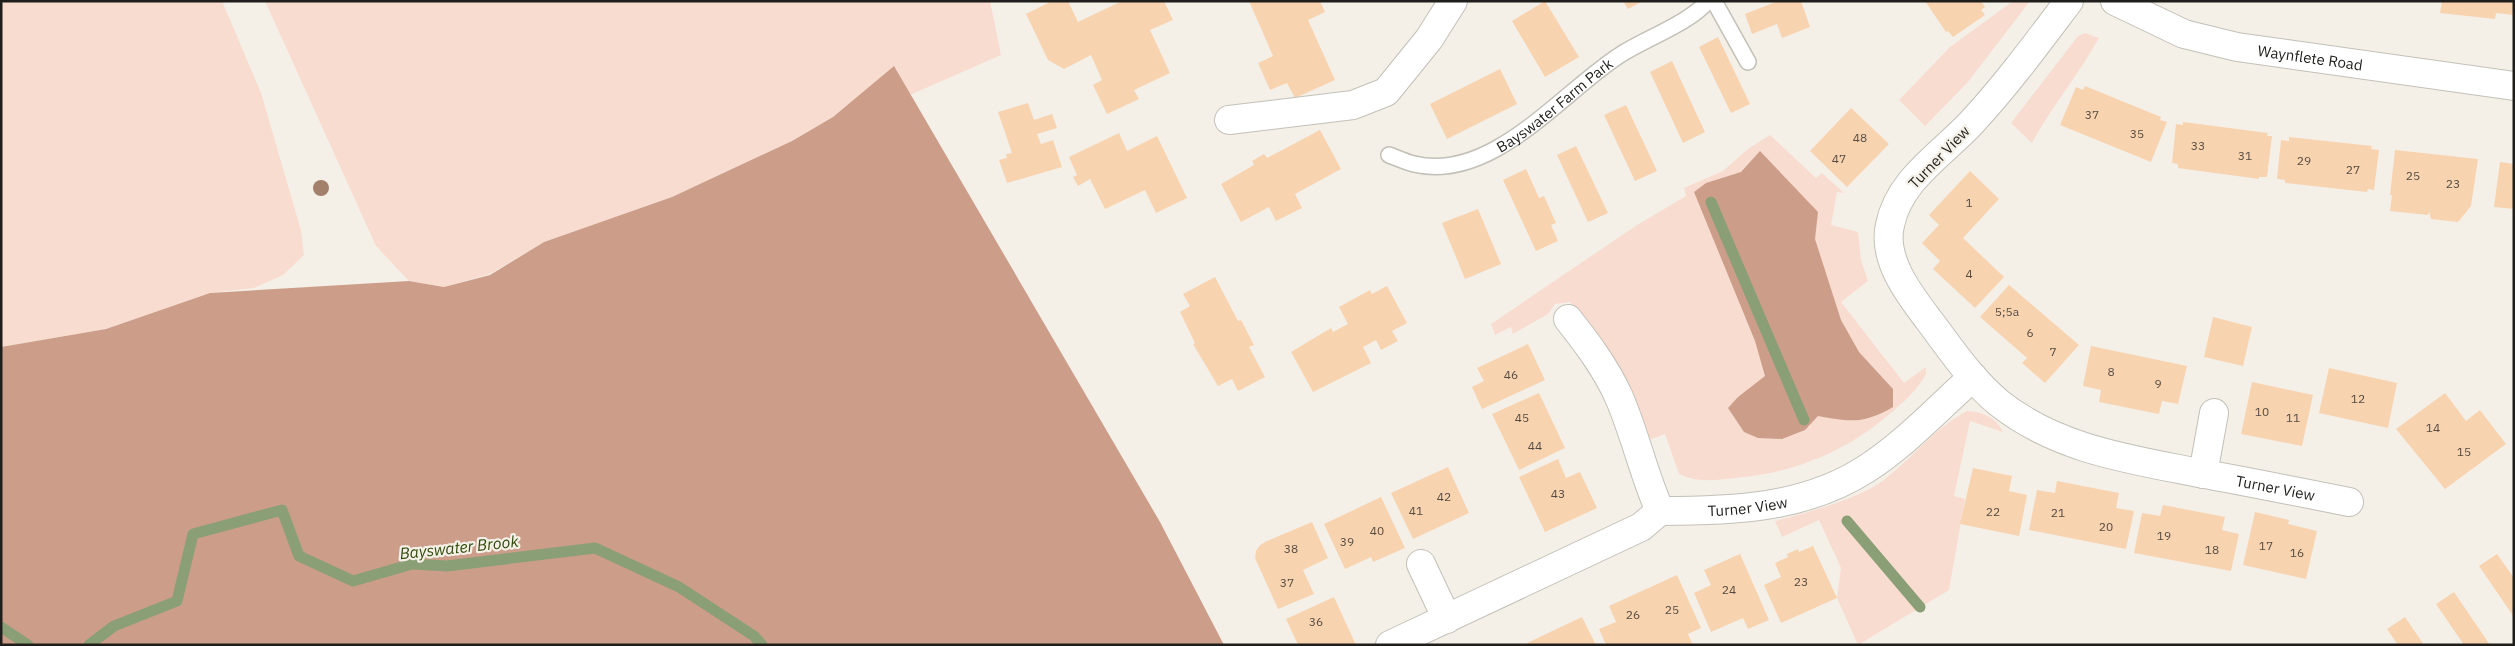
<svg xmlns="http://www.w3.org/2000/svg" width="2515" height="646" font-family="'IBM Plex Sans',sans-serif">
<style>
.green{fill:#f9dcd0}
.forest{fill:#cc9e8a}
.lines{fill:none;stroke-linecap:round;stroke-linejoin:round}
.stream{stroke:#8b9f76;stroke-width:11}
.building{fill:#f8d3b0}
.lane-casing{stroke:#c3c0b8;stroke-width:18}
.street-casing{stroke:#c3c0b8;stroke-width:30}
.lane{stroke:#fff;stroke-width:15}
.street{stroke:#fff;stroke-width:28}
.tree{fill:#a2806c}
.labels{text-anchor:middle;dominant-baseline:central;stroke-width:4.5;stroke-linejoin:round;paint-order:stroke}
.number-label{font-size:12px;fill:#554b40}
.street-label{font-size:15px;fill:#1f1e1b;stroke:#f4f0e8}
.water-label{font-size:16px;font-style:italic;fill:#314a0a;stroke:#f4f0e8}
</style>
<rect width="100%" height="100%" fill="#f4f0e8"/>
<path class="green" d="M1,1H222L261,93L301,230L304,255L283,275L254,288L210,293L106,329L1,347Z
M265,1H990L1001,55L910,95L894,67L833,117L792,141L672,197L544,242L490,274L444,287L409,281L376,246Z
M2013,1H2030L1968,82L1925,126L1899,100L1950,47Z
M2085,33L2099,38C2079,74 2052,106 2032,143L2011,123L2078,36Z
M1770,135L1816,178L1822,173L1844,193L1837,192L1831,225L1858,232L1861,260L1868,281L1841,302L1904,383L1926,367V374C1918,389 1906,400 1893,411C1848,451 1795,473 1735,478C1716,480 1697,483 1679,474L1665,434L1646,441L1578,312L1570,302L1555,304L1548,314L1513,334L1511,327L1495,335L1491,324L1637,225L1686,196L1684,188L1723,171L1748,149Z
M1967,411C1982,412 1996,417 2003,432L1970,421L1954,496L1965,499L1949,590L1858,645L1837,598L1841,568L1819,520L1782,537L1775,521C1805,513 1860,499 1885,479C1913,457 1935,428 1967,411Z"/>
<path class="forest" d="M894,66L1160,522L1224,645H1V347L106,329L210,293L409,281L444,287L490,275L544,242L672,197L792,141L833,117Z
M1760,151L1818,212L1815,239L1841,320L1859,352L1893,389V407C1864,424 1850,422 1818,416L1805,430L1782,439L1758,438L1744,432L1728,408L1738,397L1765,376L1755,341L1694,192L1706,183L1741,172Z"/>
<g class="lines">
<path class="stream" d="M1711,202L1804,420
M1847,521L1920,607
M1,627L28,645
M89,645L114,626L177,601L193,534L282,510L299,556L353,581L412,564L447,566L595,548L679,587L754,636L762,645"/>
</g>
<path class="building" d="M1052,1H1068L1078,22L1122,1H1164L1173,20L1150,30L1170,73L1134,90L1139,99L1107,114L1093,85L1102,80L1091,55L1064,69L1048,60L1026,14Z
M1249,1H1320L1325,12L1308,20L1335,80L1295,98L1287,83L1270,90L1258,63L1273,56Z
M1545,1L1579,57L1545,77L1512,21Z
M1623,1H1643L1628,9Z
M1778,1H1801L1810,27L1782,38L1777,24L1752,34L1745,14Z
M1925,1H1981L1985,7L1981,10L1985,15L1953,37L1948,31L1946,32Z
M2442,1H2514V15L2496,13L2495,19L2440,13Z
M1718,37L1750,104L1731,113L1699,47Z
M1672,61L1705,132L1683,143L1650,72Z
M1500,69L1517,104L1447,139L1430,104Z
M2085,86L2161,117L2160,120L2167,122L2151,162L2060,125L2076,87L2083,90Z
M1028,103L1034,120L1052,114L1057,128L1037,134L1041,144L1053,140L1062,167L1007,183L999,160L1007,158L1006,154L1012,153L998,112Z
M1626,105L1657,171L1635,181L1604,115Z
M1851,108L1889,144L1847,187L1810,151Z
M2183,122L2268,133L2267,136H2272L2267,177H2259V179L2178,168V164L2172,163L2176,124L2183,125Z
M1320,130L1341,169L1295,194L1302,208L1276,221L1269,207L1241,222L1221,184L1254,165L1252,161L1264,154L1267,158Z
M1119,133L1127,151L1157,136L1187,198L1156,213L1145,190L1105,209L1090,179L1078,186L1073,177L1077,175L1069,157Z
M2289,137L2372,146L2371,149L2379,150L2374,190L2368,189L2367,192L2285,183V180L2277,179L2281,140L2289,141Z
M1576,146L1608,213L1588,222L1557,155Z
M2395,150L2478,159L2471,206L2458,222L2431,219L2429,212L2428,215L2390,211L2392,195H2390Z
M2500,162L2514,164V209L2494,207Z
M1526,169L1539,198L1544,196L1556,223L1551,225L1558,241L1536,251L1503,180Z
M1970,171L1999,199L1963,238L2004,277L1975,308L1933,269L1940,261L1922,243L1939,225L1929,215Z
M1478,209L1501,264L1465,279L1442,223Z
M1215,277L1238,321L1241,320L1254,345L1249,347L1265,377L1238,391L1232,379L1218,386L1193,344L1195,343L1180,312L1190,306L1183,294Z
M2009,285L2079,345L2045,383L2022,363L2027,358L1980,317Z
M1387,286L1407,323L1392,331L1398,341L1381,350L1376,340L1363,347L1371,363L1313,392L1291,352L1331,328L1333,332L1348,324L1339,307L1370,290L1372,294Z
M2213,317L2252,327L2243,366L2204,357Z
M1528,344L1545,380L1482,409L1472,387L1484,381L1477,368Z
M2091,346L2187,366L2178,404L2162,401L2159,414L2099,402L2101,390L2083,386Z
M2329,368L2397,383L2388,428L2319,413Z
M2252,382L2313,395L2302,446L2241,434Z
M1539,393L1565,448L1519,470L1492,414Z
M2445,393L2466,421L2480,410L2506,444L2445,489L2396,429Z
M1558,459L1566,478L1580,472L1597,508L1545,532L1519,477Z
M1448,467L1469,513L1413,539L1391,493Z
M1973,468L2012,476L2009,491L2027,495L2019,536L1960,524Z
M2057,481L2119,493L2116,508L2134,511L2126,549L2029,530L2037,490L2055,493Z
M1381,497L1405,548L1373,562L1371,557L1345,569L1324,524Z
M2163,505L2225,517L2222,530L2239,534L2231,571L2134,553L2142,513L2160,516Z
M2255,512L2289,520L2288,524L2317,531L2306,579L2243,565Z
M1312,522L1328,558L1303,570L1314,594L1278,609L1255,558L1256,551L1260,545L1267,541Z
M1813,546L1837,598L1781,623L1764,585L1781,577L1775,563L1788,557L1787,554L1798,549L1799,552Z
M1740,554L1769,620L1748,629L1743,618L1711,632L1694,593L1711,585L1704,570Z
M2497,554L2514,578V617L2479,566Z
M1677,575L1701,628L1688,634L1693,645H1606L1599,629L1616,622L1609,606Z
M2454,592L2490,645H2464L2436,604Z
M1334,597L1356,645H1298L1286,619Z
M1582,617L1596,645H1528L1527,643Z
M2405,617L2424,645H2398L2387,629Z"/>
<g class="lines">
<defs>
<g id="lane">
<path d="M1714,1L1748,62"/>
<path id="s1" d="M1389,155C1397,158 1406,162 1414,164C1492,183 1562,92 1620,55C1646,38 1688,24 1708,1"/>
</g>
<g id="street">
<path id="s2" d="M2069,1C2038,42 2008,83 1973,121C1944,153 1899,179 1890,225C1882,259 1909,294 1928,319C1950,348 1971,380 1999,403C2057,449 2128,459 2199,473C2249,482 2299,492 2349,502"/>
<path id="s3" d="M2115,1L2184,34L2237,47L2514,86"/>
<path d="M1229,120L1353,105L1386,92L1429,39L1453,1"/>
<path d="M1568,319C1587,343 1605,367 1618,395C1635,433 1643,473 1660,511"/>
<path d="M2203,474L2214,413"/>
<path d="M1421,564L1447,619"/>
<path id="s4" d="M1390,645L1641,527L1660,511C1731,511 1804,509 1866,469C1905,444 1938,408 1973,377"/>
</g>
</defs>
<use href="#lane" class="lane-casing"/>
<use href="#street" class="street-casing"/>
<use href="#lane" class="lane"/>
<use href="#street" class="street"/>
</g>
<circle class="tree" cx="321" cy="188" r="8"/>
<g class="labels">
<g class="number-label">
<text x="2092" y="114">37</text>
<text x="2137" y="133">35</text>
<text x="1860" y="137">48</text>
<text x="2198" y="145">33</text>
<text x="2245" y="155">31</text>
<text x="1839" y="158">47</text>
<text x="2304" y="160">29</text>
<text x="2353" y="169">27</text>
<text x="2413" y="175">25</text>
<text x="2453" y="183">23</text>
<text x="1969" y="202">1</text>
<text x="1969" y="273">4</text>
<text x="2007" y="311">5;5a</text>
<text x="2030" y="332">6</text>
<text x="2053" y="351">7</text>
<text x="2111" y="371">8</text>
<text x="1511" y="374">46</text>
<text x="2158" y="383">9</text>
<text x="2358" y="398">12</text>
<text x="2262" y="411">10</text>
<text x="1522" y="417">45</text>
<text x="2293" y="417">11</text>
<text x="2433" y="427">14</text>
<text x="1535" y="445">44</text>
<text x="2464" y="451">15</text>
<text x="1558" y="493">43</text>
<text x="1444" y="496">42</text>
<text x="1416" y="510">41</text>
<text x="1993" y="511">22</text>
<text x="2058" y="512">21</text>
<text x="2106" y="526">20</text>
<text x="1377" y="530">40</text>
<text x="2164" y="535">19</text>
<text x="1347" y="541">39</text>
<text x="2266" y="545">17</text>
<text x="1291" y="548">38</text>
<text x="2212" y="549">18</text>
<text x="2297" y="552">16</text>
<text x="1801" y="581">23</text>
<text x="1287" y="582">37</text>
<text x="1729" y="589">24</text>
<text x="1672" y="609">25</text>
<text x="1633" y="614">26</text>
<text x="1316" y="621">36</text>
</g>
<g class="street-label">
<text stroke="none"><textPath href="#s3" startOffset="205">Waynflete Road</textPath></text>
<text stroke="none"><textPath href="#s1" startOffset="185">Bayswater Farm Park</textPath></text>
<text transform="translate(1939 157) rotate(-46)">Turner View</text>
<text stroke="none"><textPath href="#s2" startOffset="796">Turner View</textPath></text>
<text stroke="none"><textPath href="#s4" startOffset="390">Turner View</textPath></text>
</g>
<g class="water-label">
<text transform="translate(459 547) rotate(-6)">Bayswater Brook</text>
</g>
</g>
<rect width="2515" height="646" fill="none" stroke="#1f1e1b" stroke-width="5"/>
</svg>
